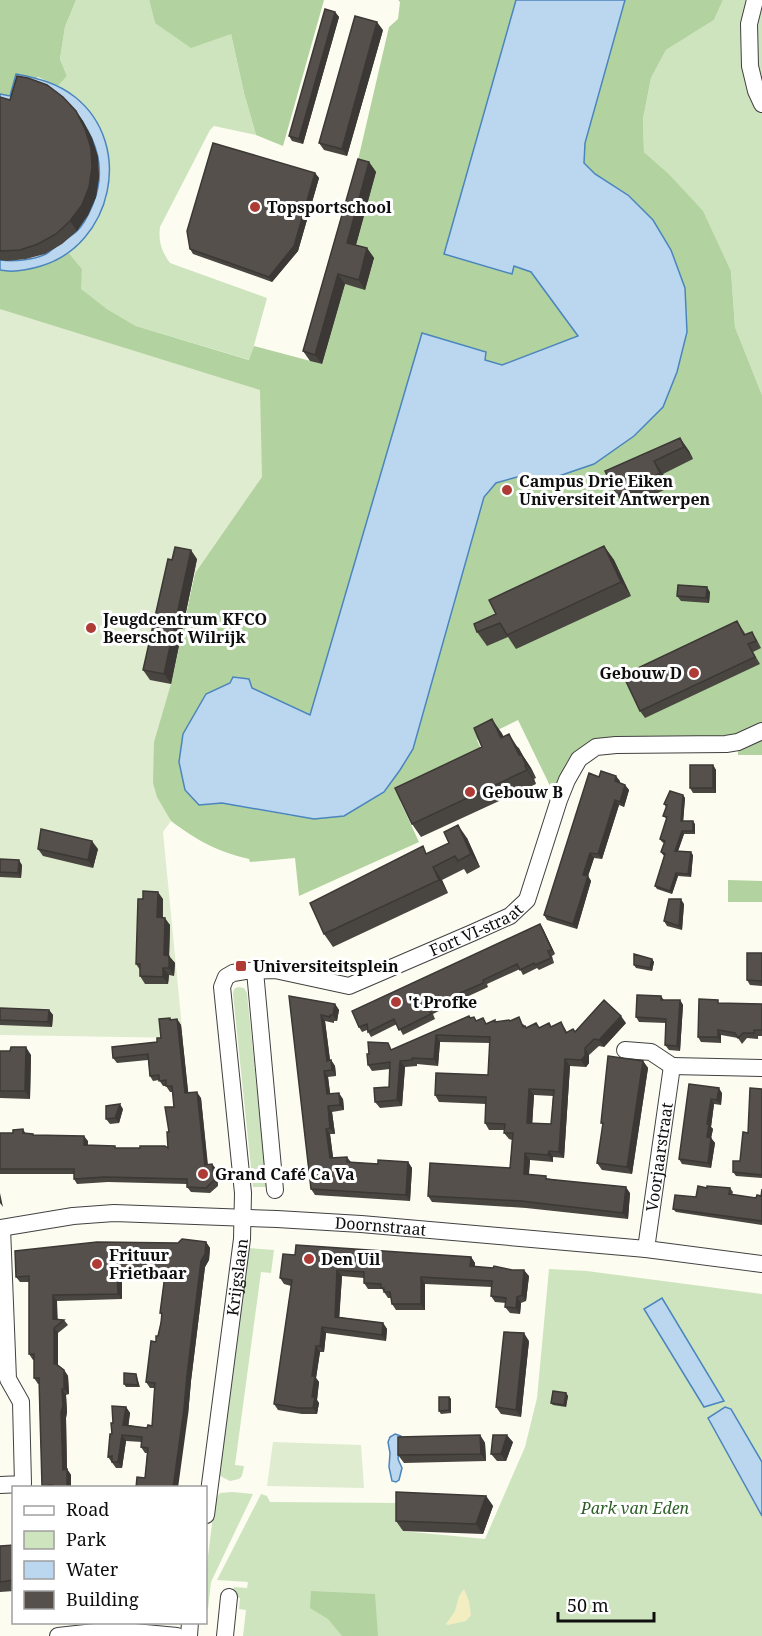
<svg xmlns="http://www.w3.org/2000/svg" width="762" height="1636" font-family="'Noto Serif',serif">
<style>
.green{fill:#cee4be}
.forest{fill:#b2d39f}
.sand{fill:#f3edc2}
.pitch{fill:#dfeccf}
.water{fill:#bbd7ef;stroke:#4b85bd;stroke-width:1.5}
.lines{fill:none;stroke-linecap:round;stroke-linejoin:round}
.minor-casing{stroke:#414141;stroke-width:18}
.minor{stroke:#fff;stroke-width:16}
.wall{fill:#494541;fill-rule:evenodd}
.shaded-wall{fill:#3c3835}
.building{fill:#55504c;stroke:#3c3835;stroke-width:1.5;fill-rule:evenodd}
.poi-dot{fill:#ae3b36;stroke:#fff;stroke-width:2}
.labels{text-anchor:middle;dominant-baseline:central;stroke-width:6;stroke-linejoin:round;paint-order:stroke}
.poi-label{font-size:16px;font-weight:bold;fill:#0e0e0e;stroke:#fff;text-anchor:start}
.street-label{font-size:16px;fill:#0e0e0e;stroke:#fff}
.park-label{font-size:16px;font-style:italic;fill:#2c5e26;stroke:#fff}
</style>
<rect width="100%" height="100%" fill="#fdfcf1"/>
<path class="green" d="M76,0H149L155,23L231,34L244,93L256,135L214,126L210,130L160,227C158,242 162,252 170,263L267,298L250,360L136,326L107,309L80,289L82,269L69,253L85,238L106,199L110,178L108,156L102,134L77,99L58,86L67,76L60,59L65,27Z
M723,0H762V395L735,327L731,271L703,212L669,174L644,152L643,119L651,78L666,50L714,20Z
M238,987L244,988L247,993L267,1187H253L233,994L234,989Z
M249,1248L274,1250L271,1273L261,1272L235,1465L244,1466L242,1476L239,1479L230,1481L220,1476L219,1471Z
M549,1269L587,1271L762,1294V1636H243L246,1610L239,1609L240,1598L233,1597L234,1587L247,1588L248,1582L217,1580L261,1494L267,1496L270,1502L402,1503V1531L485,1539L525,1447L537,1398Z
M233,1492L253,1494L211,1582L208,1609H206V1572L215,1500L220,1493Z"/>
<path class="forest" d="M0,0H76L65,27L60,59L67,76L58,86L38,77L10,96L0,94Z
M149,0H324L283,146L256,135L244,93L231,34L191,48L155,23Z
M398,0H516L444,253L511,273L514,266L531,272L578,336L502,365L485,360V352L422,333L310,715L252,688L230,683L206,694L179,762L185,790L199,805L222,803L293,816H344L384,792L400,770L413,749L484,497L496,483L517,477H556L663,407L677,372L687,332L628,194L595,174L584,164L585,143L625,0H723L714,20L666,50L651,78L643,119L644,152L669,174L703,211L731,271L735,327L762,395V755H738V742L595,739C583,746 572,752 566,764C561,774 559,782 552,790L518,720L477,740L487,761L400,801L419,842L299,896L295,858L250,862L249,859C216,851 198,841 171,821L168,817L157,806L137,767L171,683L195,573L244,502L0,326V270C25,274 48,265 69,253L82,269L81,289L107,309L136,326L249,360L254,346L322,364L345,284L365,289L374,259L354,252L376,172L358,160L389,27L398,19L400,2Z
M728,880L762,881V902H728Z
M311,1591L375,1594L378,1636H342L328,1619L310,1608Z"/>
<path class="sand" d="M464,1589L469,1601L471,1615L466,1621L448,1625L446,1624L455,1611L459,1596Z"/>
<path class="pitch" d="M0,309L260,390L262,477L195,573L171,684L154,742L153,783L157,797L171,821L163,832L183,1038L0,1035Z
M273,1442L361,1445L364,1488L267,1486Z"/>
<path class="water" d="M516,0H625L585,143L584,163L595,174L628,195L653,220L671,250L685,288L687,332L677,372L663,407L634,436L594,464L556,477H517L496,483L484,497L413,749L400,770L384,792L344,816L314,819L222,803L199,805L185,790L179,762L183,734L206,694L230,683L233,677L249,679L252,688L310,715L422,333L486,352L485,360L502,365L578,336L531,272L514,266L512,274L444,254Z
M16,74C38,78 57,83 75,97C135,145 112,245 41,266C28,270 14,273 0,270V260C14,262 33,260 46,254C51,251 56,246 61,243C66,239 71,236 76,232C84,225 89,214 93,204C108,167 95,134 70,106L17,110L0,105V94L10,96Z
M662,1298L724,1401L704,1407L644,1309Z
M725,1407L731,1409L762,1462V1516L708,1418Z
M395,1434L401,1436L398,1459L402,1468L399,1480L396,1482L392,1481L389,1467L390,1453L388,1442L390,1437Z"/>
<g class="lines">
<defs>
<g id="minor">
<path d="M755,0L749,24L750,66L756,91L762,104"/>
<path d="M255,971L275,1190"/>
<path d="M625,1050L651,1052L672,1066"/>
<path id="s1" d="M0,1228L73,1216L114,1213L277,1219L361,1224L646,1249L762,1264"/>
<path id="s2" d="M646,1249L672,1066L762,1068"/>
<path d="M0,1485L23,1484L21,1402L8,1379L2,1228"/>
<path id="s3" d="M206,1515L242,1239L243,1193L222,987L226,977L233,973L245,971L275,970L349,986L472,933L510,916L527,900L559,800L567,780L579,759L596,747L616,745L726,744L738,742L762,731"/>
<path d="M58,1636L113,1630L177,1636"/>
<path d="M189,1636L190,1622"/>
<path d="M225,1636L229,1597"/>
</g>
</defs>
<use href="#minor" class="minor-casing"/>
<use href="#minor" class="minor"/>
</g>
<path class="wall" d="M335,12L339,17L303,144L292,141L289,136Z
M383,30L347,156L324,150L319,143Z
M0,97L10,100L76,111L83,121L92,138L98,157L99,177L96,197L88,215L77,231L62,244L45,254L26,259L7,261L0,260Z
M369,162L376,172L356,245L367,248L374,258L365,290L345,284L322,364L310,361L303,351Z
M315,173L319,178L298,251L272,282L193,254L190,249Z
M680,438L689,451L693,459L663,474L669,486L663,489L664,490L626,508L617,495L605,471Z
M604,546L614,560L631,596L516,649L508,637L487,646L477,632L496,614Z
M197,559L171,684L150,680L143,670L172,560Z
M710,592L709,603L681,601L677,596Z
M737,621L746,635L752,632L757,640L761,648L753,652L760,664L645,718L640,711Z
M501,732L504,737L519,748L523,756L531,768L536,778L534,779L536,784L421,837L412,824L482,747Z
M713,765L716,770V793H693L690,788Z
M599,777L620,781L619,783L625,785L629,790L624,807L619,805L602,859L594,858L588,876L591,881L577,929L547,920L544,915Z
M683,795L685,798L683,821L695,824V834H684L678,851L693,855L691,877L678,876L672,894L657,889L655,886L665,856L663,855L661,852L664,843L662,842L660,839L667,819L663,816L666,807L664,804Z
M467,838L480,867L467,874L464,869L442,880L448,893L333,947L324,934L428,853Z
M38,849H98L93,868L43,856Z
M0,859L22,865L21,878L0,877Z
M163,899V918L170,925L169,956L175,963L174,976L169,975L168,984H145L140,976V970L136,964Z
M684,904L682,930L667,926L664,921Z
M540,924L543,929L555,954L552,956L554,963L539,970L537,968L523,975L520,969L487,984L488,987L484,989L462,999L433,1014L435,1019L403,1035L397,1024L371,1037L367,1030L362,1032L359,1027Z
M762,953V986L750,985L747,980Z
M652,959L654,962L652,971L636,968L634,965Z
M289,996L335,1004L339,1010L337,1021H334V1023L325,1021L330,1061L331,1060L335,1066L336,1076L328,1077L330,1094L343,1099L344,1110L332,1112L335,1134H330L333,1158L347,1157L351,1162L378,1164L408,1162L412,1168L410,1201L315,1195L311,1189Z
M661,996L664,1000H680L683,1005L680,1051L669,1050L665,1045L666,1023L639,1022L636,1017Z
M721,1003L762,1004V1036H758V1039L747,1038L742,1044L738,1038L721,1035V1043L701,1042L698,1037Z
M0,1008L49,1010L53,1015L52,1027L0,1025Z
M170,1018L171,1020L177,1019L181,1025L188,1093L201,1098L208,1165L212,1164L216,1169L218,1186L210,1193L191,1192L187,1187V1184L108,1182L77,1184L74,1179V1174H0V1133H13L23,1129L26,1134L34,1135L88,1141V1145L116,1148H168L169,1132L174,1107L173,1092H170L166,1086H163L159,1080L153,1081L150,1076L148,1060L117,1063L113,1058L157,1042L161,1038Z
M471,1018L487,1024L510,1021L523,1024L527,1028L552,1026L561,1022L567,1032H575L626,1023L604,1047L599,1046L589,1055V1063L586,1067L570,1066L564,1158L553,1157V1162L530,1160L529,1175L630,1193L628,1219L526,1208L432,1202L428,1196L510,1168L512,1140L509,1139L504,1133L505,1130H489L485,1123L486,1104L439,1102L435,1095L488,1075L490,1043L440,1042L438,1066L417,1064V1066L405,1067L402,1106L380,1108L375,1102L389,1087L390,1069L372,1071L368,1065L369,1054L393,1050ZM534,1095L553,1096L551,1124L532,1123Z
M0,1051H10L31,1055L30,1099L0,1098Z
M643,1061L648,1068L632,1174L602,1170L597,1163L603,1125L601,1123Z
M689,1084L722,1093L721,1105L714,1104L711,1127L713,1129L711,1138L715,1143L711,1168L682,1164L679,1159Z
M762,1089V1178L736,1176L733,1172L740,1161Z
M123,1109L119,1123L110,1124L106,1119Z
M707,1188H730L733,1192L732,1195L756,1198L761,1196L762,1189V1225L676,1212L673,1209L696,1197Z
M206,1242L210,1248L209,1260L205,1267L191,1381L188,1415L145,1478L147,1453H145L141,1447L142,1442L126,1441L122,1468H116L108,1457L113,1423L126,1407L130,1413L128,1425L147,1428L152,1426L155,1388H150L146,1382L156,1342L158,1336L162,1316L160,1313L164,1280L151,1277L122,1278V1299L57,1301V1319L64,1320L68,1325L58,1333V1365L64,1370L68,1376L69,1394L66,1395L67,1412L66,1418L67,1469L71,1475V1488H43L42,1486L39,1384H38L34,1378V1360H33L29,1354V1282H20L16,1277L178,1243Z
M295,1255L471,1257L475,1263V1267L529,1276L526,1301L521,1303L520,1314L510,1313L505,1307L506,1303L495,1302L491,1296L492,1287L425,1284V1310H396L392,1304L391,1298H388L382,1289H368L364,1283V1278L342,1276L339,1317L383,1323L387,1329L386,1341L326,1333L324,1352H320L316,1378L319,1382L317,1400L319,1403L317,1414H302L278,1410L274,1404L291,1286L284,1284L280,1278Z
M529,1341L521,1417L501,1414L496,1407Z
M137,1377L140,1387H126L124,1384Z
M566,1393L568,1396L566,1407L553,1405L551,1403Z
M449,1397L451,1399V1413L441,1414L439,1411Z
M480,1435L485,1443L486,1461L404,1463L398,1455Z
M513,1442L506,1461H497L491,1454Z
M486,1496L493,1506L483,1534L403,1531L396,1521Z
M14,1545V1591L0,1592V1546Z"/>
<path class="shaded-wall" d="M335,12L339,17L303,144L299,139Z
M377,22L383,30L347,156L342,149Z
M76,111L83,121L92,138L98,157L99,177L96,197L88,215L77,231L70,221Z
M369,162L376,172L354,252L347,243Z
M315,173L319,178L298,251L272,282L269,277Z
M367,248L374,258L365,290L359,280Z
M338,274L345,284L322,364L315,355Z
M680,438L689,451L693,459L684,447Z
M654,461L663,474L669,486L660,473Z
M604,546L614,560L631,596L621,582Z
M191,550L197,559L171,684L164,674Z
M707,587L710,592L709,603L706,598Z
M492,719L501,732L511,752L501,738Z
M509,734L531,768L536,778L519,755Z
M713,765L716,770V793L713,788Z
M525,766L534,779L536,784L527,770Z
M616,776L620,781L618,786L615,781Z
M625,785L629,790L624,807L620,802Z
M683,795L685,798L683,824L681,821Z
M615,800L619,805L602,859L598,854Z
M693,821L695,824V834L693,831Z
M458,825L467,838L480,867L471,854Z
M682,831L684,834L677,854L675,851Z
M92,841L98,849L93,868L88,860Z
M691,852L693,855L691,877L688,874Z
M590,853L594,858L588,876L591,881L577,929L573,924L583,875Z
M19,860L22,865L21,878L18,873Z
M433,867L442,880L448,893L439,880Z
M676,873L678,876L672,894L670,891Z
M158,892L163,899L162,924L157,917Z
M681,899L684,904L682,930L679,926Z
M165,918L170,925L169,959V956L175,963L174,976L169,968L164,955Z
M540,924L543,929L555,954L552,950Z
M652,959L654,962L652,971L650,968Z
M163,968L169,975L168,984L163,977Z
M680,1000L683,1005L680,1051L677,1046Z
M335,1004L339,1010L337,1021L333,1015Z
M49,1010L53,1015L52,1027L48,1022Z
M321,1015L325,1021L331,1067L327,1061Z
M621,1016L626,1023L604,1047L599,1040Z
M177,1019L181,1025L189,1099L185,1093Z
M718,1030L721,1035V1043L718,1037Z
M436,1035L440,1042L438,1066L434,1059Z
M26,1047L31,1055L30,1099L25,1091Z
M585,1048L589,1055V1063L586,1067L581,1060Z
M565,1059L570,1066L564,1158L559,1152Z
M331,1060L335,1066L336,1076L332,1070Z
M400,1061L405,1067L402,1106L397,1100Z
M643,1061L648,1068L632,1174L627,1167Z
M324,1071L328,1077L331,1100L327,1094Z
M719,1088L722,1093L721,1105L717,1100Z
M529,1089L534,1095L532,1129L527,1123Z
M197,1092L201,1098L208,1170L205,1165Z
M339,1093L343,1099L344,1110L340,1105Z
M711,1099L714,1104L711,1127L713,1129L711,1138L715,1143L711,1168L708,1163L707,1137V1124Z
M120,1104L123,1109L119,1123L115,1118Z
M328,1106L332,1112L335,1134L330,1128Z
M326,1129L330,1134L334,1164L330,1158Z
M84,1136L88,1141L87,1151L84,1145Z
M549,1151L553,1157V1162L548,1155Z
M525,1153L530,1160L528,1181L524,1174Z
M408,1162L412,1168L410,1201L406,1195Z
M212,1164L216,1169L218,1186L214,1180Z
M626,1187L630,1193L628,1219L623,1213Z
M0,1193L3,1207L0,1203Z
M206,1242L210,1248L209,1260L205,1267L191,1381L188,1415L178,1488H173L201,1261Z
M471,1257L475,1263L474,1272L470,1266Z
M337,1270L342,1276L339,1323L335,1317Z
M524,1270L529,1276L526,1301L522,1295Z
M117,1272L122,1278V1299L118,1294Z
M421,1277L425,1284V1310L421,1304Z
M53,1295L57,1301L58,1325L53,1319Z
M517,1297L521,1303L520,1314L516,1308Z
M383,1323L387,1329L386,1341L382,1335Z
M322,1327L326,1333L324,1352L320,1346Z
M54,1328L58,1333V1370L54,1364Z
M524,1333L529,1341L521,1417L516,1410Z
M316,1346L320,1352L316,1378L319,1382L317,1400L319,1403L317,1414L313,1408L312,1397V1376Z
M64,1370L68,1376L69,1394L64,1389Z
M62,1389L66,1395L67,1412L66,1418L67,1475L63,1470L61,1412Z
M566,1393L568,1396L566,1407L564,1405Z
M449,1397L451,1399V1413L449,1410Z
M126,1407L130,1413L128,1430L123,1425Z
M122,1435L126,1441L122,1468L118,1462Z
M480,1435L485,1443L486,1461L481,1454Z
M507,1435L513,1442L506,1461L501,1454Z
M67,1469L71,1475V1488H67Z
M486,1496L493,1506L483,1534L476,1524Z"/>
<path class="building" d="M325,9L335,12L299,139L289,136Z
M355,16L377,22L342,149L319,143Z
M17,76L28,78L47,85L63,97L76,111L85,129L91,148L92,167L89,187L82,205L70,221L56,234L38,244L20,250L0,251V97L10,100Z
M213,143L315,173L294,246L269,277L190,249L187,231Z
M358,159L369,162L347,243L367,248L359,280L338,274L315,355L303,351Z
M680,438L684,447L654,461L660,473L655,476V477L617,495L605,471Z
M604,546L621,582L507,635L500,623L477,632L474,624L496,614L489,600Z
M175,547L191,550L164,674L143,670L168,559L172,560Z
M678,585L707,587L706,598L677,596Z
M737,621L744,635L752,632L756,641L748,644L755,657L640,711L623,675Z
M492,719L501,738L509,734L519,755L521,754L526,765L525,766L527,770L412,824L395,788L482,747L474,728Z
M690,765H713V788H690Z
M601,771L616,776L615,781L625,785L620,802L615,800L598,854L590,853L583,875L588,876L573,924L544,915L589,773L599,777Z
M670,791L683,795L681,821H693V831H682L675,851L691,852L688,874L676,873L670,891L655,886L665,854L661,852L665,841L660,839L667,817L663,816L667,805L664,804Z
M458,825L471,854L458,861L455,856L433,867L439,880L324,934L310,903L423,846L426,854L449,843L444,832Z
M41,829L92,841L88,860L38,849Z
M0,859L19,860L18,873L0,872Z
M143,891L158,892L157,917L165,918L164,955L169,956V968H163V977L140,976V964H136L138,899H143Z
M669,899H681L679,926L664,921Z
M540,924L552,950L548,951L551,958L535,965L534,963L520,970L517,964L483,980L484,982L481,984L458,994L429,1009L431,1014L399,1030L394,1019L368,1032L367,1024L359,1027L352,1011Z
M747,953H762V981L747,980Z
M634,954L652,959L650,968L634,965Z
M637,995L661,996V1000H680L677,1046L665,1045L666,1019L636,1017Z
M289,996L335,1004L333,1015H330V1017L321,1015L327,1061L331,1060L332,1070L324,1071L327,1094L339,1093L340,1105L328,1106L330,1128L326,1129L330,1158L347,1157V1162L378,1164V1160L408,1162L406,1195L311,1189Z
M699,999L718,1000V1003L762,1004V1030H754V1033H743L738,1038L735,1033L718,1030V1037H698Z
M604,1000L621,1016L599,1040L594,1039L585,1048V1056L581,1060L565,1059L559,1152L549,1151L548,1155L525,1153L524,1174L546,1176V1179L626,1187L623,1213L521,1201L428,1196L430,1163L510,1168L513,1133H504L505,1124L485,1123L486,1097L435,1095L436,1073L488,1075L490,1037L436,1035L434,1059L412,1058V1060L400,1061L397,1100L375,1102L374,1088L389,1087L390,1062L368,1065L367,1054H369L368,1042L388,1043L391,1050L469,1016L470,1018L474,1017L476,1021L483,1018L486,1024L495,1020V1022L509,1020L510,1021L519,1017L523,1027L525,1026L526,1028L536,1023L539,1028L549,1023L551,1027L561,1022L566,1033L573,1029L575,1032ZM529,1089L554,1090L551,1124L527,1123Z
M0,1008L49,1010L48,1022L0,1020Z
M170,1018V1020L177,1019L185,1093L197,1092L205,1165L212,1164L214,1180L206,1188L187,1187V1179L104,1177L74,1179V1169H0V1133H13V1130L23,1129V1133L33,1134V1135L84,1136V1145L115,1146V1148H140V1146H165L168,1148L167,1132H169L165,1107H174L172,1086H166V1080L159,1081V1075L150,1076L148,1054L113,1058L112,1047L157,1042V1038H161L159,1019Z
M11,1047H26L25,1091H0V1051H10Z
M608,1056L643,1061L627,1167L597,1163L603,1123H601Z
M689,1084L719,1088L717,1100L711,1099L707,1124H709L707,1137L711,1138L708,1163L679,1159Z
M750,1088L762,1089V1175L733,1172V1161H740L743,1132L748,1133Z
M120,1104L115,1118L106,1119V1106Z
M698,1186L707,1188V1186L730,1188L729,1194L756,1198L757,1195L761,1196L762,1189V1221L673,1209L675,1195L696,1197Z
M182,1239L206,1242L205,1254L201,1261L187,1375L184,1409L173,1488H136L137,1477L145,1478L148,1448L141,1447L142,1437L122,1435L118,1462H112V1456L108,1457L110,1434H112L111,1423H113L112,1406L126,1407L123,1425L147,1428L148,1425L152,1426L155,1383L146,1382L151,1341L156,1342V1336H158L161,1323L162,1313H160L165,1275L147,1271L117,1272L118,1294L53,1295V1319L64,1320L54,1328V1364H56L64,1370V1389H62L63,1406L61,1412L63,1470L67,1469V1488H52V1485L42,1486L39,1378H34V1354H29V1276L16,1277L15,1251L97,1242L178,1243Z
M296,1245L471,1257L470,1266L493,1268L494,1266L512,1270H524L522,1295L517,1297L516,1308L505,1307L506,1298L491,1296L492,1281L421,1277V1304H392L390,1292H384V1288H381V1284L364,1283V1272L337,1270L335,1317L383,1323L382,1335L322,1327L320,1346H316L312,1376H315L312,1397H315L313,1408H298L274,1404L292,1280L280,1278L283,1254L295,1255Z
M504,1332L524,1333L516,1410L496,1407Z
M124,1373L136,1374L138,1385L124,1384Z
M553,1391L566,1393L564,1405L551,1403Z
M439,1397H449V1410L439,1411Z
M480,1435L481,1454L398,1455V1437Z
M493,1435H507L501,1454H491Z
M396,1492L486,1496L476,1524L396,1521Z
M14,1545V1580L0,1582V1546Z"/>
<g class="poi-dot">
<circle cx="255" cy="207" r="6"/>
<circle cx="507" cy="490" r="6"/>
<circle cx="91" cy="628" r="6"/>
<circle cx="694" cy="673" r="6"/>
<circle cx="470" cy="792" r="6"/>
<rect x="235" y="960" width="12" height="12" rx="3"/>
<circle cx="396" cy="1002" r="6"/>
<circle cx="203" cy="1174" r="6"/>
<circle cx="309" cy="1259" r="6"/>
<circle cx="97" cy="1264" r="6"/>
</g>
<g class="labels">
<g class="poi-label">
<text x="267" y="207">Topsportschool</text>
<text x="519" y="481">Campus Drie Eiken<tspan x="519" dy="18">Universiteit Antwerpen</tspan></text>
<text x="103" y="619">Jeugdcentrum KFCO<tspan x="103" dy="18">Beerschot Wilrijk</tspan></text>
<text x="682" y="673" text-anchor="end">Gebouw D</text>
<text x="482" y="792">Gebouw B</text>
<text x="253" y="966">Universiteitsplein</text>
<text x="408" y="1002">'t Profke</text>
<text x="215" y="1174">Grand Café Ca Va</text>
<text x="109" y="1255">Frituur<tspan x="109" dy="18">Frietbaar</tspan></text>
<text x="321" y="1259">Den Uil</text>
</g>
<g class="street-label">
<text stroke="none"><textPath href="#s3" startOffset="807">Fort VI-straat</textPath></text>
<text stroke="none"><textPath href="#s2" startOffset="93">Voorjaarstraat</textPath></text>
<text stroke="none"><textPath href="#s1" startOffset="382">Doornstraat</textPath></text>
<text stroke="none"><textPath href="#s3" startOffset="240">Krijgslaan</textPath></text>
</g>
<g class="park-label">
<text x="635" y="1508">Park van Eden</text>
</g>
</g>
<rect x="12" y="1486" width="195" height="138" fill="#ffffff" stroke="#9f9f9f" stroke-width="1.5"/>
<rect x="24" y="1506" width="30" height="9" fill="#ffffff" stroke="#9f9f9f" stroke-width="1.5"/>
<text x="66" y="1516" font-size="18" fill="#0e0e0e">Road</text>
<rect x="24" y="1531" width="30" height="18" fill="#cee4be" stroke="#9f9f9f" stroke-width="1.5"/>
<text x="66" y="1546" font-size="18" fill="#0e0e0e">Park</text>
<rect x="24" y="1561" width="30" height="18" fill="#bbd7ef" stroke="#9f9f9f" stroke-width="1.5"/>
<text x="66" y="1576" font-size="18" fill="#0e0e0e">Water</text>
<rect x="24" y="1591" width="30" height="18" fill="#55504c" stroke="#9f9f9f" stroke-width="1.5"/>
<text x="66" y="1606" font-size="18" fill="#0e0e0e">Building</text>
<path d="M558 1612v9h96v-9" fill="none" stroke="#0e0e0e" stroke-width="3"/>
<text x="567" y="1612" font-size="18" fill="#0e0e0e" stroke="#ffffff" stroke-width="4.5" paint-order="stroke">50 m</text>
</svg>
